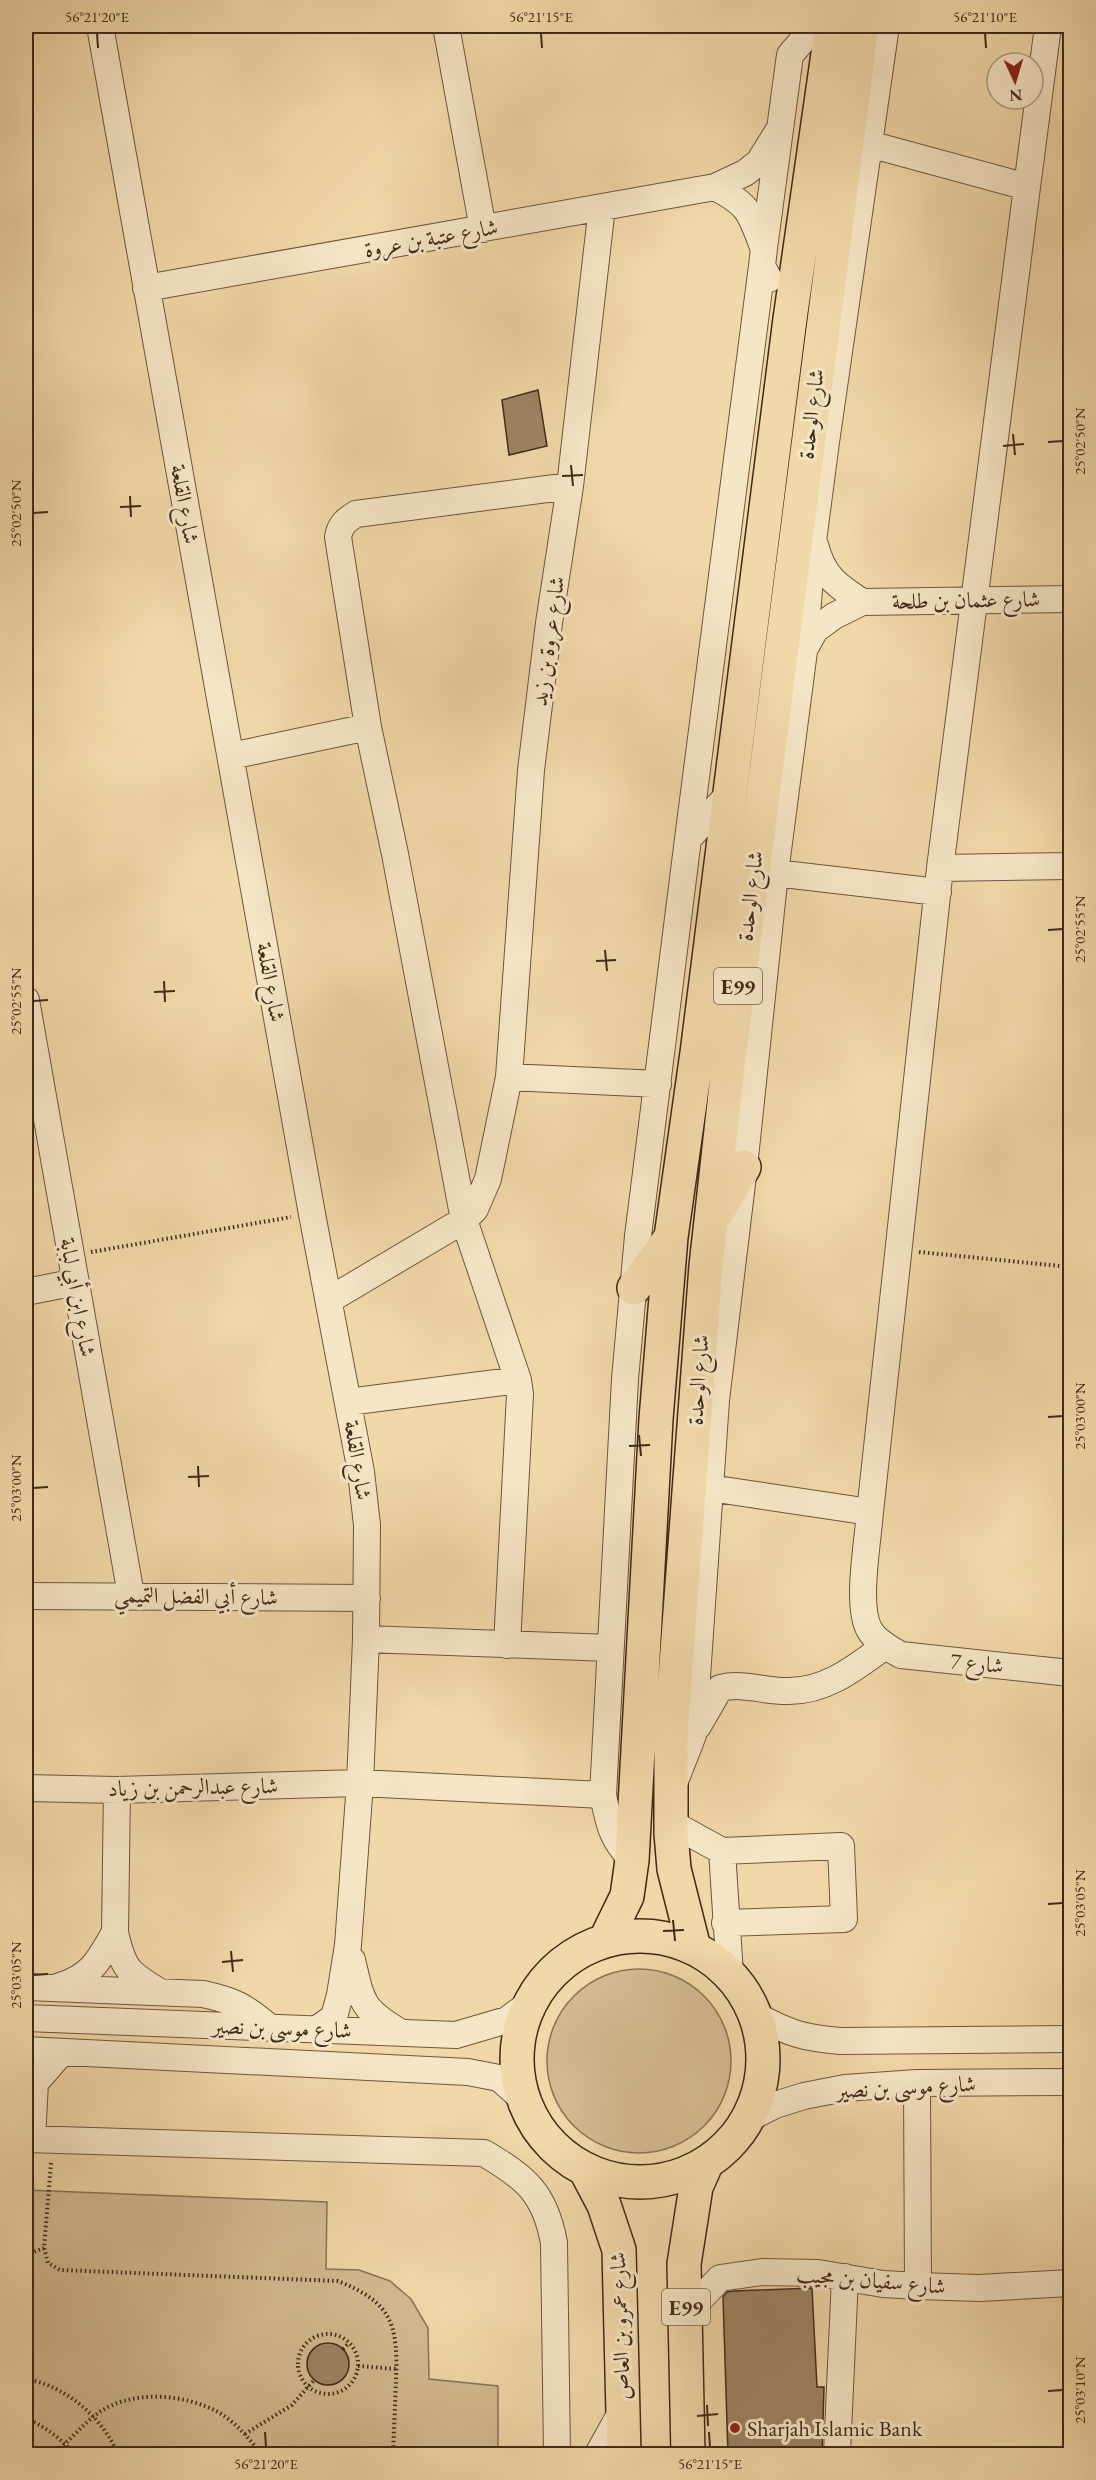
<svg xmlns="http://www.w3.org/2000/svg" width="1096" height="2480" font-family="'EB Garamond',Amiri,serif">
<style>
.green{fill:#d3ba90;stroke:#8a7254;stroke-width:1.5}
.building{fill:#9c8463;stroke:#402919;stroke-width:1.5}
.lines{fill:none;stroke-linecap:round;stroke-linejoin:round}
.minor-casing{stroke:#6c553d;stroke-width:28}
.major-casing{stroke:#402919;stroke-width:36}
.path{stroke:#402919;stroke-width:4;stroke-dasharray:1.5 3;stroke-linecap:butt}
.minor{stroke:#f6e6c6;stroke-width:26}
.major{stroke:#f1d8a8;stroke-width:33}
.ticks{fill:none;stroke:#402919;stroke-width:2}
.poi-dot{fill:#8f2418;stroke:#f6e6c6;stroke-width:2}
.labels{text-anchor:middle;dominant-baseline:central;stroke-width:6;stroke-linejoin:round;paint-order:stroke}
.shield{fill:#f6e6c6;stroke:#77624d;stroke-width:1.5}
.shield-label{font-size:21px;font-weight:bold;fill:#402919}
.street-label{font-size:22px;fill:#402919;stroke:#f6e6c6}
.poi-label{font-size:22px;fill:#402919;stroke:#f6e6c6;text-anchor:start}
.neatline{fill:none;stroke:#402919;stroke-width:2}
.ticks-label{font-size:15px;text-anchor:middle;fill:#402919}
</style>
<rect width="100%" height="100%" fill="#f1d8a8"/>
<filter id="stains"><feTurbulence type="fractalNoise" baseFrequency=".00333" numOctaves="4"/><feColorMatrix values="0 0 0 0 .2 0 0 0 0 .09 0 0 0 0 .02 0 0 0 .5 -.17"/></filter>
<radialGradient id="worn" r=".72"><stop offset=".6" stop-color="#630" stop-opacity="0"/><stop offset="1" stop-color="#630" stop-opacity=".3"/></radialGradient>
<path class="green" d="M547 2061a92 92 0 1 1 184 0a92 92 0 1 1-184 0Z
M26,2190L327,2202L326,2269L359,2270L390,2281L411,2299L428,2328L429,2379L498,2386V2454H26Z"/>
<path class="building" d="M538,390L547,446L509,455L502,400Z
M812,2288L817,2387H824L822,2454H728L723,2297L727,2292L734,2291Z
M307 2364a21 21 0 1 1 42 0a21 21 0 1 1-42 0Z"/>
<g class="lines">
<defs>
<path id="minor" d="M100,26L312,1214L361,1472L367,1525L366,1639L360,1783L348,1945L340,1995L334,2017L317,2029
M446,26L483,229
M869,144L1027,187L1048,26
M715,187C749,205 750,212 763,247
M1027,187L940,868L870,1512C868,1541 856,1605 869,1629C875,1641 890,1649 901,1655L1070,1673
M769,279L762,266L764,248L790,55L815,26
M146,288L715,187L745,173L759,162L780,128
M815,545C823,576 836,585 862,602
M804,650L815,630L834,616L862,602L1070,599
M231,756L368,727
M688,839L762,266
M940,868L1070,866
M775,873L938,892
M26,1000L131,1595
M509,1077L658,1084
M26,1292L76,1282
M329,1300L464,1220L475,1209L488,1179L509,1077L531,770L549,623L570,486L602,207
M518,1380L464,1220L395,854L368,727L338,537C340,525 346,520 356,514L570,486
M348,1402L518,1380L520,1394L507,1645
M710,1488L870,1512
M26,1596L367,1598
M366,1639L610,1648
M698,1726L720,1688C744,1682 765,1692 789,1691C827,1691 856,1667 885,1646
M675,1781L693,1735L716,1400L744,1167L775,873L804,651L813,541L826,442L886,26
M26,1788L117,1790L360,1783L603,1795
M117,1790L115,1932C123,1969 128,1973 160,1992
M671,1823L722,1851L841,1846L844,1919L725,1923
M722,1851L730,1974
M632,1860C611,1838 609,1824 603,1795L625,1379L638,1236L688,839L729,794
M352,1960C362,2002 361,2009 400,2032
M60,1986C91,1977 100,1959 115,1932
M26,1987L203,1994C235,2001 244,2006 269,2027
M755,2015C788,2033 803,2038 840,2041L1070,2039
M26,2018L456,2035L507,2020L530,2003
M26,2050L468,2072L499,2078L524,2100
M917,2083L918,2286
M747,2119L775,2105L804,2096L845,2088L917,2083L1070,2082
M26,2139L484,2153C526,2178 545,2193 554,2243L557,2454
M32,2139L35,2083L62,2052
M686,2314L720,2278L762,2272L818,2273L883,2284L918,2286L979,2288L1070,2283
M598,2454L623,2409
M837,2454L845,2277"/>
<path id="major" d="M718,1211L744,1167
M634,1288L671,1237
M517 2059a123 123 0 1 1 246 0a123 123 0 1 1-246 0Z
M605,1941L627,1896L632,1860L656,1419L671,1237L697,1053L790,319L832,26
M694,1948L674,1869L671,1833V1732L706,1266L728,1067L862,26
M585,2169L604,2205L619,2250L624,2454
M688,2454L684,2264L696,2187L707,2162"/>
</defs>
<use href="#minor" class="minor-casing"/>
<use href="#major" class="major-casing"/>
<path class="path" d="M91,1252L291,1217
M919,1252L1070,1267
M51,2163L44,2248L48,2263L60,2270L338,2281C393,2303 398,2325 396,2381C395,2405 394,2430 393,2454
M26,2255L44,2248
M298 2364a30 30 0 1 1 60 0a30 30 0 1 1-60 0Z
M343,2349L349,2343
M358,2366L397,2369
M26,2379C66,2386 102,2417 118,2454
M26,2418C45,2427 61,2438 74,2454
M245,2434L292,2405L315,2379
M53,2454C69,2442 82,2425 98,2413C131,2390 183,2393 218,2412C235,2422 249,2438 261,2454"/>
<use href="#minor" class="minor"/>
<use href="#major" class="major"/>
</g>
<path class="ticks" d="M97,33L98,48M541,33L542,48M985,33L986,48M1013,434L1015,455M1048,442L1063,441M1003,446L1024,444M571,465L573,486M562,476L583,475M130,496L131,517M120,507L141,506M33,513L48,512M1048,930L1063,929M605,950L607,971M596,961L616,960M164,981L165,1002M154,992L175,991M33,1001L48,1000M1048,1417L1063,1416M639,1435L641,1456M629,1446L650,1445M198,1466L199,1487M188,1477L209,1476M33,1488L48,1487M1048,1904L1063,1903M673,1920L675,1941M663,1931L684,1930M231,1951L233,1972M222,1962L243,1960M33,1975L48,1974M1048,2391L1063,2390M707,2405L708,2426M697,2416L718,2414M265,2432L266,2447M709,2432L710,2447"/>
<circle class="poi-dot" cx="735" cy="2428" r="6"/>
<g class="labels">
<g class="shield">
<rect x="714" y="968" width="48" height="36" rx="4.5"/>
<rect x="662" y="2289" width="48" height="36" rx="4.5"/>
</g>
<g class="shield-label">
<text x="738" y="986">E99</text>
<text x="686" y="2307">E99</text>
</g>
<g class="street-label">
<text transform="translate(431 238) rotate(-10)">شارع عتبة بن عروة</text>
<text transform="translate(811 414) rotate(-83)">شارع الوحدة</text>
<text transform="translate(185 504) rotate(80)">شارع القلعة</text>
<text transform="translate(966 600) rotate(-1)">شارع عثمان بن طلحة</text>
<text transform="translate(548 641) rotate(-82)">شارع عروة بن زيد</text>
<text transform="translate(750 896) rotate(-83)">شارع الوحدة</text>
<text transform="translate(271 982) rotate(80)">شارع القلعة</text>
<text transform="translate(78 1297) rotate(80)">شارع ابن أبي لبابة</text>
<text transform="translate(698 1380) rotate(-86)">شارع الوحدة</text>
<text transform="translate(358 1460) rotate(81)">شارع القلعة</text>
<text transform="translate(196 1596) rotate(1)">شارع أبي الفضل التميمي</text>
<text transform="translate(977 1663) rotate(6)">شارع 7</text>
<text transform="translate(193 1787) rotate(-1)">شارع عبدالرحمن بن زياد</text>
<text transform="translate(282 2028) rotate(2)">شارع موسى بن نصير</text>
<text transform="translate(906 2087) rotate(-3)">شارع موسى بن نصير</text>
<text transform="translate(871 2280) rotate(5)">شارع سفيان بن مجيب</text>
<text transform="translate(620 2326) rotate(-92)">شارع عمرو بن العاص</text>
</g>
<g class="poi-label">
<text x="747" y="2428">Sharjah Islamic Bank</text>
</g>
</g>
<rect width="1096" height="2480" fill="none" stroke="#f1d8a8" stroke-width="66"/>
<g transform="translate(1015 81) rotate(176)"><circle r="28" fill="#f6e6c6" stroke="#ad9a81" stroke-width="1.5"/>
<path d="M0-4.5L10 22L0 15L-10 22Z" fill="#8f2418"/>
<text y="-9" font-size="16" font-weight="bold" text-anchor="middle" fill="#402919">N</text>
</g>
<rect x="33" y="33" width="1030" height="2414" class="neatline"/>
<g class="ticks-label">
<text x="97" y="22">56°21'20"E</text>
<text x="541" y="22">56°21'15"E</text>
<text x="985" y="22">56°21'10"E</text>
<text transform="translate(1080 441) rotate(-90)" y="5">25°02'50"N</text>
<text transform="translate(16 513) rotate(-90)" y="5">25°02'50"N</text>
<text transform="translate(1080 929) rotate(-90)" y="5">25°02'55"N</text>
<text transform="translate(16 1001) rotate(-90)" y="5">25°02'55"N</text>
<text transform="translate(1080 1416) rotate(-90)" y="5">25°03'00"N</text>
<text transform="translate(16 1488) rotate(-90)" y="5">25°03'00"N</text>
<text transform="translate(1080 1903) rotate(-90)" y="5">25°03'05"N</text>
<text transform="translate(16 1975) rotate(-90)" y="5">25°03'05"N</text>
<text transform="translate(1080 2390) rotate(-90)" y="5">25°03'10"N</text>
<text x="266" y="2469">56°21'20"E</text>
<text x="710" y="2469">56°21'15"E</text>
</g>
<rect width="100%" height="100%" filter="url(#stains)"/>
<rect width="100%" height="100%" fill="url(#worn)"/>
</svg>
